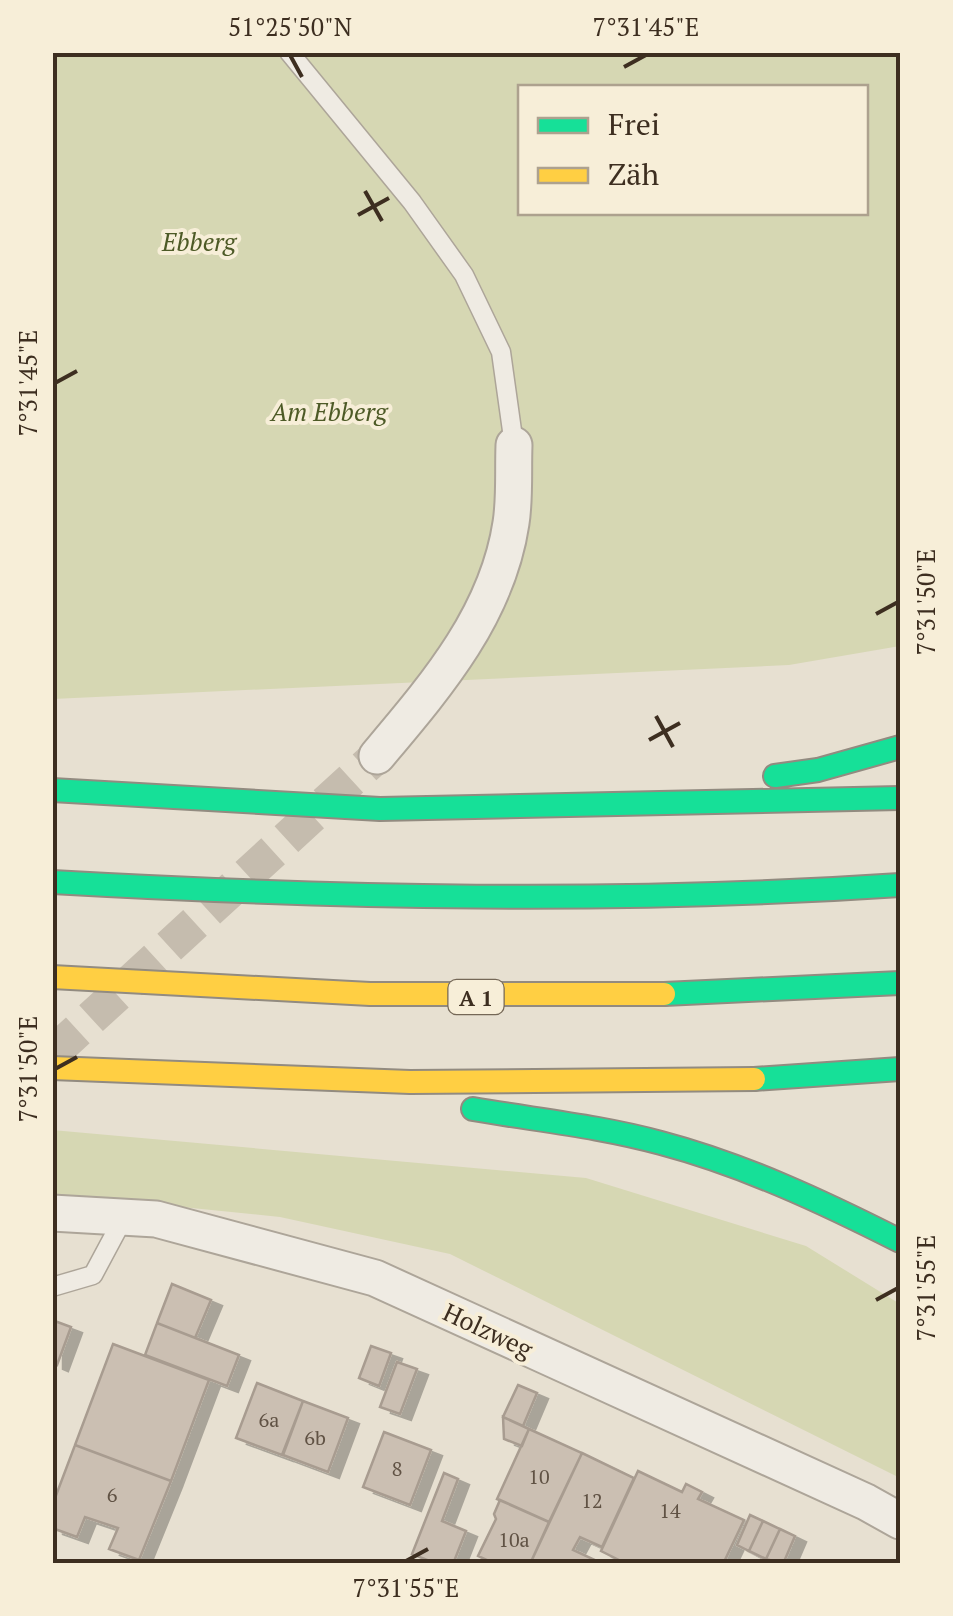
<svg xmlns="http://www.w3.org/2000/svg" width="953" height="1616" font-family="'PT Serif',serif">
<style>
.green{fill:#d6d7b3;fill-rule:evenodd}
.building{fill:#cbbfb2;stroke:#a89c90;stroke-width:2.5;filter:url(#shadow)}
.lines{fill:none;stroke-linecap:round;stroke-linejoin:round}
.street-tunnel{stroke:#c5bcae;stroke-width:35;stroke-dasharray:35 18;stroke-linecap:butt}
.lane-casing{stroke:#ada599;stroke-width:21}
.street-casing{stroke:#ada599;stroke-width:39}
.fast-casing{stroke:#928b80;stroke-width:26}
.slow-casing{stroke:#928b80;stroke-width:26}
.lane{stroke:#efebe3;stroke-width:18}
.street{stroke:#efebe3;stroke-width:35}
.fast{stroke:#16e098;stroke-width:22}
.slow{stroke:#ffcf43;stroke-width:22}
.ticks{fill:none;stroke:#3d2e20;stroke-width:4}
.labels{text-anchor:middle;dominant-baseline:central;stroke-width:8;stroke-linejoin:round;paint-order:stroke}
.number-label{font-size:20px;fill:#605244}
.shield{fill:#f7eed8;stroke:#756857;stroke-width:2.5}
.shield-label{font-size:22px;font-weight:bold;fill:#3d2e20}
.park-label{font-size:25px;font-style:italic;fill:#4d5a26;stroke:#f7eed8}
.street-label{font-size:25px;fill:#3d2e20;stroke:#f7eed8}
.neatline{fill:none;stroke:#3d2e20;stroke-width:4}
.ticks-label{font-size:25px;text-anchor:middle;fill:#3d2e20}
</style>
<defs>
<filter id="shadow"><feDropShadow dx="11" dy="6" stdDeviation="0" flood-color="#0004"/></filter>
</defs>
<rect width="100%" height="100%" fill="#e7e0d1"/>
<path class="green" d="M52,53H900V646L789,665L53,699ZM520,88H866V212H520Z
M52,1130L586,1178L806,1246L900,1304V1478L450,1254L280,1217L53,1194Z"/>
<path class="building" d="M172,1284L211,1300L195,1338L157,1323Z
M52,1320L71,1327L57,1365L52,1363Z
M157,1323L239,1355L227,1386L145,1355Z
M113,1344L209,1380L171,1481L75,1445Z
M371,1346L391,1353L379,1386L359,1378Z
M397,1362L417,1369L400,1414L380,1407Z
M257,1383L303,1401L282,1455L236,1438Z
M518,1385L537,1393L523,1426L503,1417Z
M303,1401L348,1418L328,1472L283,1455Z
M503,1417L529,1429L522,1446L504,1439Z
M529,1429L582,1453L549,1522L497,1499Z
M384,1432L431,1450L410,1505L363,1487Z
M75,1445L171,1481L139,1560L109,1549L118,1528L85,1517L77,1537L52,1528V1506Z
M582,1453L634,1478L602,1547L580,1537L573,1550L595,1560L593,1564H530Z
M638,1471L682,1492L686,1484L702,1492L698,1499L744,1520L723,1564H627L601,1551Z
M444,1473L458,1479L442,1521L466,1531L453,1564H437L412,1554Z
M500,1500L549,1522L530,1564H495L478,1556L496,1519L494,1514Z
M750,1515L763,1521L749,1551L737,1545Z
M763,1521L780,1529L766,1559L749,1551Z
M780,1529L795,1536L783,1564L766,1559Z"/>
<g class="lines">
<path class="street-tunnel" d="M52,1054L377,756"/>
<defs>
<path id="lane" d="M289,52L412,202L464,275L501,352L514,445
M52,1287L93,1275L124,1217"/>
<path id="street" d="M377,756C435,687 497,616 511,523C515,498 513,471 514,445
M52,1213L156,1219L375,1278L866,1502L900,1521"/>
<path id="fast" d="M775,776L818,770L900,747
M52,790L380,809L900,798
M52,882C335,898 617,904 900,885
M664,994L900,983
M754,1079L900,1069
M473,1109C536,1120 599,1126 661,1143C744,1165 823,1202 900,1241"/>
<path id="slow" d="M52,977L370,994H664
M52,1068L410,1082L754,1079"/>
</defs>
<use href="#lane" class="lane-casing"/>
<use href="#street" class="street-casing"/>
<use href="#fast" class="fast-casing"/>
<use href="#slow" class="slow-casing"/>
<use href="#lane" class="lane"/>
<use href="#street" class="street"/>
<use href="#fast" class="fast"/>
<use href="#slow" class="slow"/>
</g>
<path class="ticks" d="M290,55L302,77M624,67L646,55M365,191L382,221M358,215L389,198M55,383L77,371M876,614L898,602M656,716L673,747M649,740L680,723M55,1069L77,1057M876,1300L898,1288M406,1561L428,1549"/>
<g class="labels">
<g class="number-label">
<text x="269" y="1419">6a</text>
<text x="315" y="1437">6b</text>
<text x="397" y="1468">8</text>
<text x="539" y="1476">10</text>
<text x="112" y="1494">6</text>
<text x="592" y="1500">12</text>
<text x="670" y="1510">14</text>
<text x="514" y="1539">10a</text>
</g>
<rect class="shield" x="448.5" y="980" width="55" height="34" rx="8"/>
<g class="shield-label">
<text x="476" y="997">A 1</text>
</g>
<g class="park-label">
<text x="199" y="241">Ebberg</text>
<text x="329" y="411">Am Ebberg</text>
</g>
<g class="street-label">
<text transform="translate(488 1330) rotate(25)">Holzweg</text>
</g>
</g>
<rect width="953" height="1616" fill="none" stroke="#f7eed8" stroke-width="110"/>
<rect x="518" y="85" width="350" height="130" fill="#f7eed8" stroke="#ada18e" stroke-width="2.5"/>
<rect x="538" y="118" width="50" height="15" fill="#16e098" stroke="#ada18e" stroke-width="2.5"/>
<text x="608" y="135" font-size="30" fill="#3d2e20">Frei</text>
<rect x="538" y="168" width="50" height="15" fill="#ffcf43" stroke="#ada18e" stroke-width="2.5"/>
<text x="608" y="185" font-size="30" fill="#3d2e20">Zäh</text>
<rect x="55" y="55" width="843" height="1506" class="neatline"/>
<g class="ticks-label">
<text x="290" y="36">51°25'50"N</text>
<text x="646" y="36">7°31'45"E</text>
<text transform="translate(28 383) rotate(-90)" y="9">7°31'45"E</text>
<text transform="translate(926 602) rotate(-90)" y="9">7°31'50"E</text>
<text transform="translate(28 1069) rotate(-90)" y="9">7°31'50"E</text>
<text transform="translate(926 1288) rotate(-90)" y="9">7°31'55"E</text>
<text x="406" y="1597">7°31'55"E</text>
</g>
</svg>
